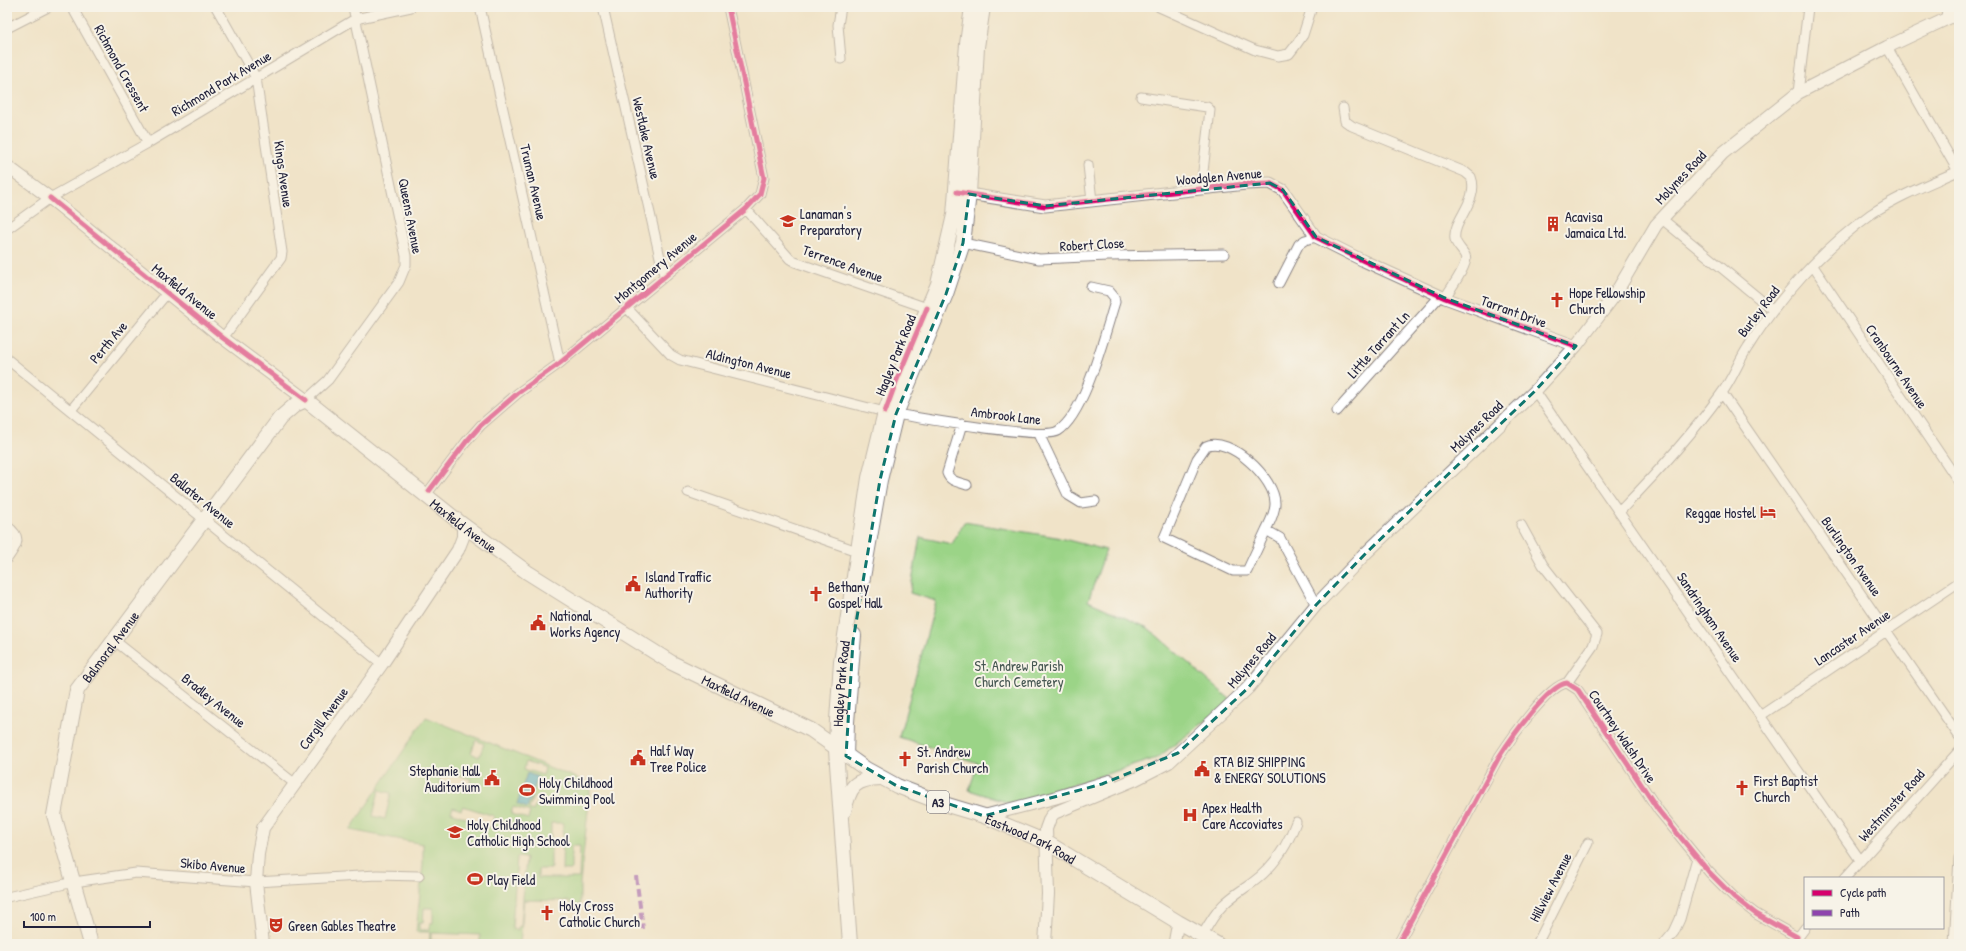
<svg xmlns="http://www.w3.org/2000/svg" width="1966" height="951" font-family="'Patrick Hand',sans-serif">
<style>
.green{fill:#9bd487;stroke:#5e7b61;fill-rule:evenodd}
.water{fill:#48adc7;stroke:#356881}
.lines{fill:none;stroke-linecap:round;stroke-linejoin:round}
.minor-casing{stroke:#898282;stroke-width:11}
.tertiary-casing{stroke:#898282;stroke-width:13}
.secondary-casing{stroke:#898282;stroke-width:14}
.primary-casing{stroke:#898282;stroke-width:16}
.minor{stroke:#fff;stroke-width:9}
.tertiary{stroke:#fff;stroke-width:11}
.secondary{stroke:#fff;stroke-width:12}
.primary{stroke:#fff;stroke-width:14}
.quiet{stroke:#8e44ad;stroke-width:4;stroke-dasharray:8 4;stroke-linecap:butt}
.cycleway-casing{stroke:#f7f3e8;stroke-width:8}
.cycleway{stroke:#d6006c;stroke-width:5}
.marked{fill:none;stroke:#0f766e;stroke-width:3;stroke-dasharray:8 5;stroke-linejoin:round}
.labels{text-anchor:middle;dominant-baseline:central;stroke-width:4;stroke-linejoin:round;paint-order:stroke}
.shield{fill:#f7f3e8;stroke:#62616f;stroke-width:1}
.shield-label{font-size:13px;font-weight:bold;fill:#22223b}
.street-label{font-size:14px;fill:#22223b;stroke:#f7f3e8}
.poi-label{font-size:14px;fill:#22223b;stroke:#f7f3e8;text-anchor:start}
.park-label{font-size:14px;fill:#465752;stroke:#f7f3e8}
</style>
<rect width="100%" height="100%" fill="#f7f3e8"/>
<filter id="ink" filterUnits="userSpaceOnUse"><feTurbulence type="fractalNoise" baseFrequency=".025" numOctaves="2"/><feDisplacementMap in="SourceGraphic" scale="8" xChannelSelector="R" yChannelSelector="G"/><feConvolveMatrix kernelMatrix="1 2 1 2 8 2 1 2 1" color-interpolation-filters="sRGB"/></filter>
<filter id="wash" filterUnits="userSpaceOnUse"><feTurbulence type="fractalNoise" baseFrequency=".012" numOctaves="4" result="noise"/><feDisplacementMap in="SourceGraphic" scale="16" xChannelSelector="R" yChannelSelector="G"/><feGaussianBlur stdDeviation="0.9" result="paint"/><feColorMatrix in="noise" values="0 0 0 0 0 0 0 0 0 0 0 0 0 0 0 0 0 1.4 0 .05"/><feComposite in="paint" operator="in"/></filter>
<g filter="url(#wash)">
<rect width="100%" height="100%" fill="#f0e3c8"/>
<path class="green" d="M964,522L1056,537L1106,550L1088,601L1148,628L1232,701L1157,758L1012,804L969,790L978,763L899,737L936,601L910,593L920,537L952,544Z
M426,717L591,784L580,883V904L573,908L570,901L524,900L520,944H429L430,932H416L423,864V844L350,830ZM476,740L484,744L479,757L471,753ZM526,761L545,768L543,775L524,769ZM443,770L471,779L467,792L439,782ZM527,773L538,777L527,808L517,804ZM379,790L391,793L385,819L373,816ZM533,797L538,799L533,811L529,809ZM463,806L494,816L491,828L451,812L453,807L461,810ZM513,807L530,812L528,819L511,814ZM551,823H563L562,870H571V846H580L579,878H538V869H551ZM517,857L526,858L521,926L518,927V930L512,929ZM424,908H433V923H430V930H419V923H423ZM431,933L480,935V943L431,941Z"/>
<path class="water" d="M527,773L538,777L527,808L517,804Z"/>
</g>
<g filter="url(#ink)">
<g class="lines">
<defs>
<path id="minor" d="M72,7L148,143
M216,7L256,78L282,252L281,258L223,338
M480,7L560,363
M603,7L664,275
M841,7L838,25L841,59
M1159,7L1255,50L1278,56L1289,54L1296,45L1303,35L1312,7
M1946,19L1947,7
M7,28L48,7
M1887,47L1959,173
M1798,93L1808,7
M1141,97L1207,107L1210,110L1201,189
M1343,108L1345,121L1352,126L1465,172L1471,177C1480,200 1452,221 1455,239C1457,249 1469,253 1465,263C1461,276 1451,287 1445,298
M1088,165L1092,201
M746,209L790,259L795,262L927,308
M1662,219L1773,310
M7,229L50,198L148,143L355,19L411,7
M963,243L1039,259L1108,256L1224,254
M1813,266L1959,482
M1279,283L1299,244L1305,240L1316,237
M626,307L671,355L680,360L885,412
M7,359L382,664
M1535,391L1860,860
M1722,393L1959,736
M306,400L328,380L399,282L406,265V256L353,7
M71,410L168,292
M1337,411L1440,296
M896,414C920,418 1044,440 1058,431C1085,414 1105,333 1115,302L1114,297L1109,291L1091,287
M962,424L947,473C950,482 959,482 967,485
M1039,434L1068,495L1081,503L1095,501
M429,491L466,442L481,425L518,393L560,363L746,209L760,194L764,178L728,7
M688,492L857,551
M1620,511C1656,474 1691,436 1721,394C1732,380 1738,362 1748,347C1779,297 1823,249 1871,214C1898,196 1929,184 1958,171
M1521,525L1543,565L1597,634L1593,646L1567,683
M7,526C24,538 16,546 7,559
M1266,530C1270,522 1275,513 1275,504C1276,479 1229,435 1206,446L1197,459L1164,538L1233,571H1247L1266,530L1280,538L1316,605
M115,641L294,783
M1760,716L1959,582
M1845,878L1959,751
M7,897L74,882L136,873L256,882L377,875L419,876
M1202,936C1208,925 1214,914 1223,905C1232,896 1242,890 1252,883C1274,867 1287,847 1296,822
M1398,944L1499,757C1510,740 1548,685 1567,683L1578,690L1659,811L1709,872L1734,897L1756,914L1797,937
M1537,944L1588,843
M1664,944L1674,932L1680,919L1697,858
M1793,944L1805,928
M1954,944L1959,858"/>
<path id="tertiary" d="M962,193L1045,206L1246,184L1270,183L1283,190L1316,237L1364,261L1445,298L1576,346
M1174,944L1178,922"/>
<path id="secondary" d="M7,166L50,198L223,338L306,400
M984,816L1054,798L1110,781
M263,944L256,882L258,854L263,828L382,664L458,550L463,537V525
M1045,944L1048,894L1046,829L1050,818L1054,813L1136,779L1169,762L1248,688L1316,605L1366,553L1535,391L1576,346L1614,296L1656,225L1723,153L1798,93L1887,47L1959,13"/>
<g id="primary">
<path d="M861,589L880,480L896,414L946,294L963,243L969,194L977,47L983,7"/>
<path d="M846,756L847,722L854,635"/>
<path d="M844,811C850,786 854,779 881,778"/>
<path id="s1" d="M91,944L54,815L77,690L280,418L295,405L306,400L463,525L527,572L672,663L811,730L866,769L897,786L944,804L984,816L1046,842L1178,922L1217,944"/>
<path id="s2" d="M850,944L836,750L837,720L841,662L869,478L885,412L896,382L938,284L954,215L967,44L972,7"/>
</g>
</defs>
<use href="#minor" class="minor-casing"/>
<use href="#tertiary" class="tertiary-casing"/>
<use href="#secondary" class="secondary-casing"/>
<use href="#primary" class="primary-casing"/>
<use href="#minor" class="minor"/>
<use href="#tertiary" class="tertiary"/>
<use href="#secondary" class="secondary"/>
<use href="#primary" class="primary"/>
<path class="quiet" d="M636,876L643,929"/>
<defs>
<path id="cycleway" d="M957,192L1045,206L1246,184L1270,183L1283,190L1316,237L1364,261L1445,298L1576,346
M50,198L223,338L306,400
M885,412L896,382L927,308
M429,491L466,442L481,425L518,393L560,363L746,209L760,194L764,178L728,7
M1398,944L1499,757C1510,740 1548,685 1567,683L1578,690L1659,811L1709,872L1734,897L1756,914L1797,937"/>
</defs>
<use href="#cycleway" class="cycleway-casing"/>
<use href="#cycleway" class="cycleway"/>
</g>
</g>
<path d="M0 0H1966V951H0ZM1270,183L1283,190L1316,237L1445,298L1576,346L1535,391L1366,553L1316,605L1248,688L1178,753L1102,784L984,816L897,786L846,756L853,641L880,480L896,414L946,294L963,243L969,194L1045,206Z" fill="#f0e3c8" fill-opacity=".55" fill-rule="evenodd"/>
<path class="marked" d="M1270,183L1283,190L1316,237L1445,298L1576,346L1535,391L1366,553L1316,605L1248,688L1178,753L1102,784L984,816L897,786L846,756L853,641L880,480L896,414L946,294L963,243L969,194L1045,206Z"/>
<defs>
<symbol id="school-bare" viewBox="-9 -9 18 18"><path d="M0-5L7-2L0 1L-7-2ZM-4 1L0 2.5L4 1V4Q0 6-4 4Z" fill="#c8321e" stroke="#f7f3e8" stroke-width="2.5" paint-order="stroke"/></symbol>
<symbol id="building-bare" viewBox="-9 -9 18 18"><path d="M-4-6H4V6H1V3H-1V6H-4ZM-2.5-4.3h1.7v1.8h-1.7ZM.8-4.3h1.7v1.8H.8ZM-2.5-1h1.7V.8h-1.7ZM.8-1h1.7V.8H.8Z" fill="#c8321e" stroke="#f7f3e8" stroke-width="2.5" paint-order="stroke"/></symbol>
<symbol id="church-bare" viewBox="-9 -9 18 18"><path d="M-1.2-6h2.4v3.5h3.3v2.4h-3.3V6h-2.4V-.1h-3.3v-2.4h3.3Z" fill="#c8321e" stroke="#f7f3e8" stroke-width="2.5" paint-order="stroke"/></symbol>
<symbol id="hotel-bare" viewBox="-9 -9 18 18"><path d="M-6-4.5h1.5V1H6V5H4.5V3h-9V5H-6ZM-4 0a1.8 1.8 0 1 1 3.6 0ZM.5 0V-2.5h3Q6-2.5 6 0Z" fill="#c8321e" stroke="#f7f3e8" stroke-width="2.5" paint-order="stroke"/></symbol>
<symbol id="civic-bare" viewBox="-9 -9 18 18"><path d="M-.6-6.5H3V-4.5H.6V-3L4-1V1h2V6H-6V1h2V-1L-.6-3ZM-1.2 2.5V6h2.4V2.5Z" fill="#c8321e" stroke="#f7f3e8" stroke-width="2.5" paint-order="stroke"/></symbol>
<symbol id="stadium-bare" viewBox="-9 -9 18 18"><path d="M0-5a6.5 5 0 1 0 0 10a6.5 5 0 1 0 0-10ZM-3.5-1.8h7v3.6h-7Z" fill="#c8321e" stroke="#f7f3e8" stroke-width="2.5" paint-order="stroke"/></symbol>
<symbol id="hospital-bare" viewBox="-9 -9 18 18"><path d="M-5-5h3v3.5h4V-5h3V5h-3V1.5h-4V5h-3Z" fill="#c8321e" stroke="#f7f3e8" stroke-width="2.5" paint-order="stroke"/></symbol>
<symbol id="theatre-bare" viewBox="-9 -9 18 18"><path d="M-5-5.5Q0-4 5-5.5V0Q5 5 0 6Q-5 5-5 0ZM-3.3-2.5H-1v1.5H-3.3ZM1-2.5H3.3v1.5H1ZM-2.8 1Q0 5.5 2.8 1Z" fill="#c8321e" stroke="#f7f3e8" stroke-width="2.5" paint-order="stroke"/></symbol>
</defs>
<g fill-rule="evenodd">
<use href="#school-bare" x="777" y="210" width="22" height="22"/>
<use href="#building-bare" x="1542" y="213" width="22" height="22"/>
<use href="#church-bare" x="1546" y="289" width="22" height="22"/>
<use href="#hotel-bare" x="1757" y="501" width="22" height="22"/>
<use href="#civic-bare" x="622" y="573" width="22" height="22"/>
<use href="#church-bare" x="805" y="583" width="22" height="22"/>
<use href="#civic-bare" x="527" y="612" width="22" height="22"/>
<use href="#civic-bare" x="627" y="747" width="22" height="22"/>
<use href="#church-bare" x="894" y="748" width="22" height="22"/>
<use href="#civic-bare" x="1191" y="758" width="22" height="22"/>
<use href="#civic-bare" x="481" y="767" width="22" height="22"/>
<use href="#church-bare" x="1731" y="777" width="22" height="22"/>
<use href="#stadium-bare" x="516" y="779" width="22" height="22"/>
<use href="#hospital-bare" x="1179" y="804" width="22" height="22"/>
<use href="#school-bare" x="444" y="821" width="22" height="22"/>
<use href="#stadium-bare" x="464" y="868" width="22" height="22"/>
<use href="#church-bare" x="536" y="902" width="22" height="22"/>
<use href="#theatre-bare" x="265" y="914" width="22" height="22"/>
</g>
<g class="labels">
<rect class="shield" x="927" y="791" width="22" height="22" rx="3"/>
<g class="shield-label">
<text x="938" y="802">A3</text>
</g>
<g class="street-label">
<text transform="translate(122 68) rotate(61)">Richmond Cressent</text>
<text transform="translate(221 83) rotate(-31)">Richmond Park Avenue</text>
<text transform="translate(647 138) rotate(77)">Westlake Avenue</text>
<text transform="translate(284 174) rotate(82)">Kings Avenue</text>
<text transform="translate(1219 176) rotate(-5)">Woodglen Avenue</text>
<text transform="translate(1680 177) rotate(-47)">Molynes Road</text>
<text transform="translate(534 182) rotate(77)">Truman Avenue</text>
<text transform="translate(411 216) rotate(79)">Queens Avenue</text>
<text transform="translate(1092 244) rotate(-3)">Robert Close</text>
<text transform="translate(843 263) rotate(20)">Terrence Avenue</text>
<text transform="translate(655 267) rotate(-40)">Montgomery Avenue</text>
<text transform="translate(185 291) rotate(39)">Maxfield Avenue</text>
<text transform="translate(1514 311) rotate(20)">Tarrant Drive</text>
<text transform="translate(1758 311) rotate(-53)">Burley Road</text>
<text transform="translate(108 342) rotate(-50)">Perth Ave</text>
<text transform="translate(1378 344) rotate(-48)">Little Tarrant Ln</text>
<text transform="translate(895 355) rotate(-68)">Hagley Park Road</text>
<text transform="translate(749 363) rotate(14)">Aldington Avenue</text>
<text transform="translate(1897 366) rotate(56)">Cranbourne Avenue</text>
<text transform="translate(1006 415) rotate(7)">Ambrook Lane</text>
<text transform="translate(1476 426) rotate(-44)">Molynes Road</text>
<text transform="translate(203 500) rotate(39)">Ballater Avenue</text>
<text stroke="none"><textPath href="#s1" startOffset="834">Maxfield Avenue</textPath></text>
<text transform="translate(1852 556) rotate(55)">Burlington Avenue</text>
<text transform="translate(1710 617) rotate(56)">Sandringham Avenue</text>
<text transform="translate(1852 637) rotate(-34)">Lancaster Avenue</text>
<text stroke="none"><textPath href="#s1" startOffset="316">Balmoral Avenue</textPath></text>
<text transform="translate(1251 660) rotate(-50)">Molynes Road</text>
<text stroke="none"><textPath href="#s2" startOffset="261">Hagley Park Road</textPath></text>
<text stroke="none"><textPath href="#s1" startOffset="1158">Maxfield Avenue</textPath></text>
<text transform="translate(214 700) rotate(39)">Bradley Avenue</text>
<text transform="translate(323 718) rotate(-54)">Cargill Avenue</text>
<text transform="translate(1623 736) rotate(56)">Courtney Walsh Drive</text>
<text transform="translate(1891 805) rotate(-48)">Westminster Road</text>
<text stroke="none"><textPath href="#s1" startOffset="1485">Eastwood Park Road</textPath></text>
<text transform="translate(213 865) rotate(5)">Skibo Avenue</text>
<text transform="translate(1550 887) rotate(-63)">Hillview Avenue</text>
</g>
<g class="poi-label">
<text x="800" y="213">Lanaman's<tspan x="800" dy="16">Preparatory</tspan></text>
<text x="1565" y="216">Acavisa<tspan x="1565" dy="16">Jamaica Ltd.</tspan></text>
<text x="1569" y="292">Hope Fellowship<tspan x="1569" dy="16">Church</tspan></text>
<text x="1756" y="512" text-anchor="end">Reggae Hostel</text>
<text x="645" y="576">Island Traffic<tspan x="645" dy="16">Authority</tspan></text>
<text x="828" y="586">Bethany<tspan x="828" dy="16">Gospel Hall</tspan></text>
<text x="550" y="615">National<tspan x="550" dy="16">Works Agency</tspan></text>
<text x="650" y="750">Half Way<tspan x="650" dy="16">Tree Police</tspan></text>
<text x="917" y="751">St. Andrew<tspan x="917" dy="16">Parish Church</tspan></text>
<text x="1214" y="761">RTA BIZ SHIPPING<tspan x="1214" dy="16">&amp; ENERGY SOLUTIONS</tspan></text>
<text x="480" y="770" text-anchor="end">Stephanie Hall<tspan x="480" dy="16">Auditorium</tspan></text>
<text x="1754" y="780">First Baptist<tspan x="1754" dy="16">Church</tspan></text>
<text x="539" y="782">Holy Childhood<tspan x="539" dy="16">Swimming Pool</tspan></text>
<text x="1202" y="807">Apex Health<tspan x="1202" dy="16">Care Accoviates</tspan></text>
<text x="467" y="824">Holy Childhood<tspan x="467" dy="16">Catholic High School</tspan></text>
<text x="487" y="879">Play Field</text>
<text x="559" y="905">Holy Cross<tspan x="559" dy="16">Catholic Church</tspan></text>
<text x="288" y="925">Green Gables Theatre</text>
</g>
<g class="park-label">
<text x="1019" y="665">St. Andrew Parish<tspan x="1019" dy="16">Church Cemetery</tspan></text>
</g>
</g>
<rect width="1966" height="951" fill="none" stroke="#f7f3e8" stroke-width="24"/>
<rect x="1804" y="877" width="140" height="52" fill="#f7f3e8" stroke="#a29fa3"/>
<rect x="1812" y="890" width="20" height="6" fill="#d6006c" stroke="#a29fa3"/>
<text x="1840" y="897" font-size="12" fill="#22223b">Cycle path</text>
<rect x="1812" y="910" width="20" height="6" fill="#8e44ad" stroke="#a29fa3"/>
<text x="1840" y="917" font-size="12" fill="#22223b">Path</text>
<path d="M24 921v6h126v-6" fill="none" stroke="#22223b" stroke-width="2"/>
<text x="30" y="921" font-size="12" fill="#22223b" stroke="#f7f3e8" stroke-width="3" paint-order="stroke">100 m</text>
</svg>
